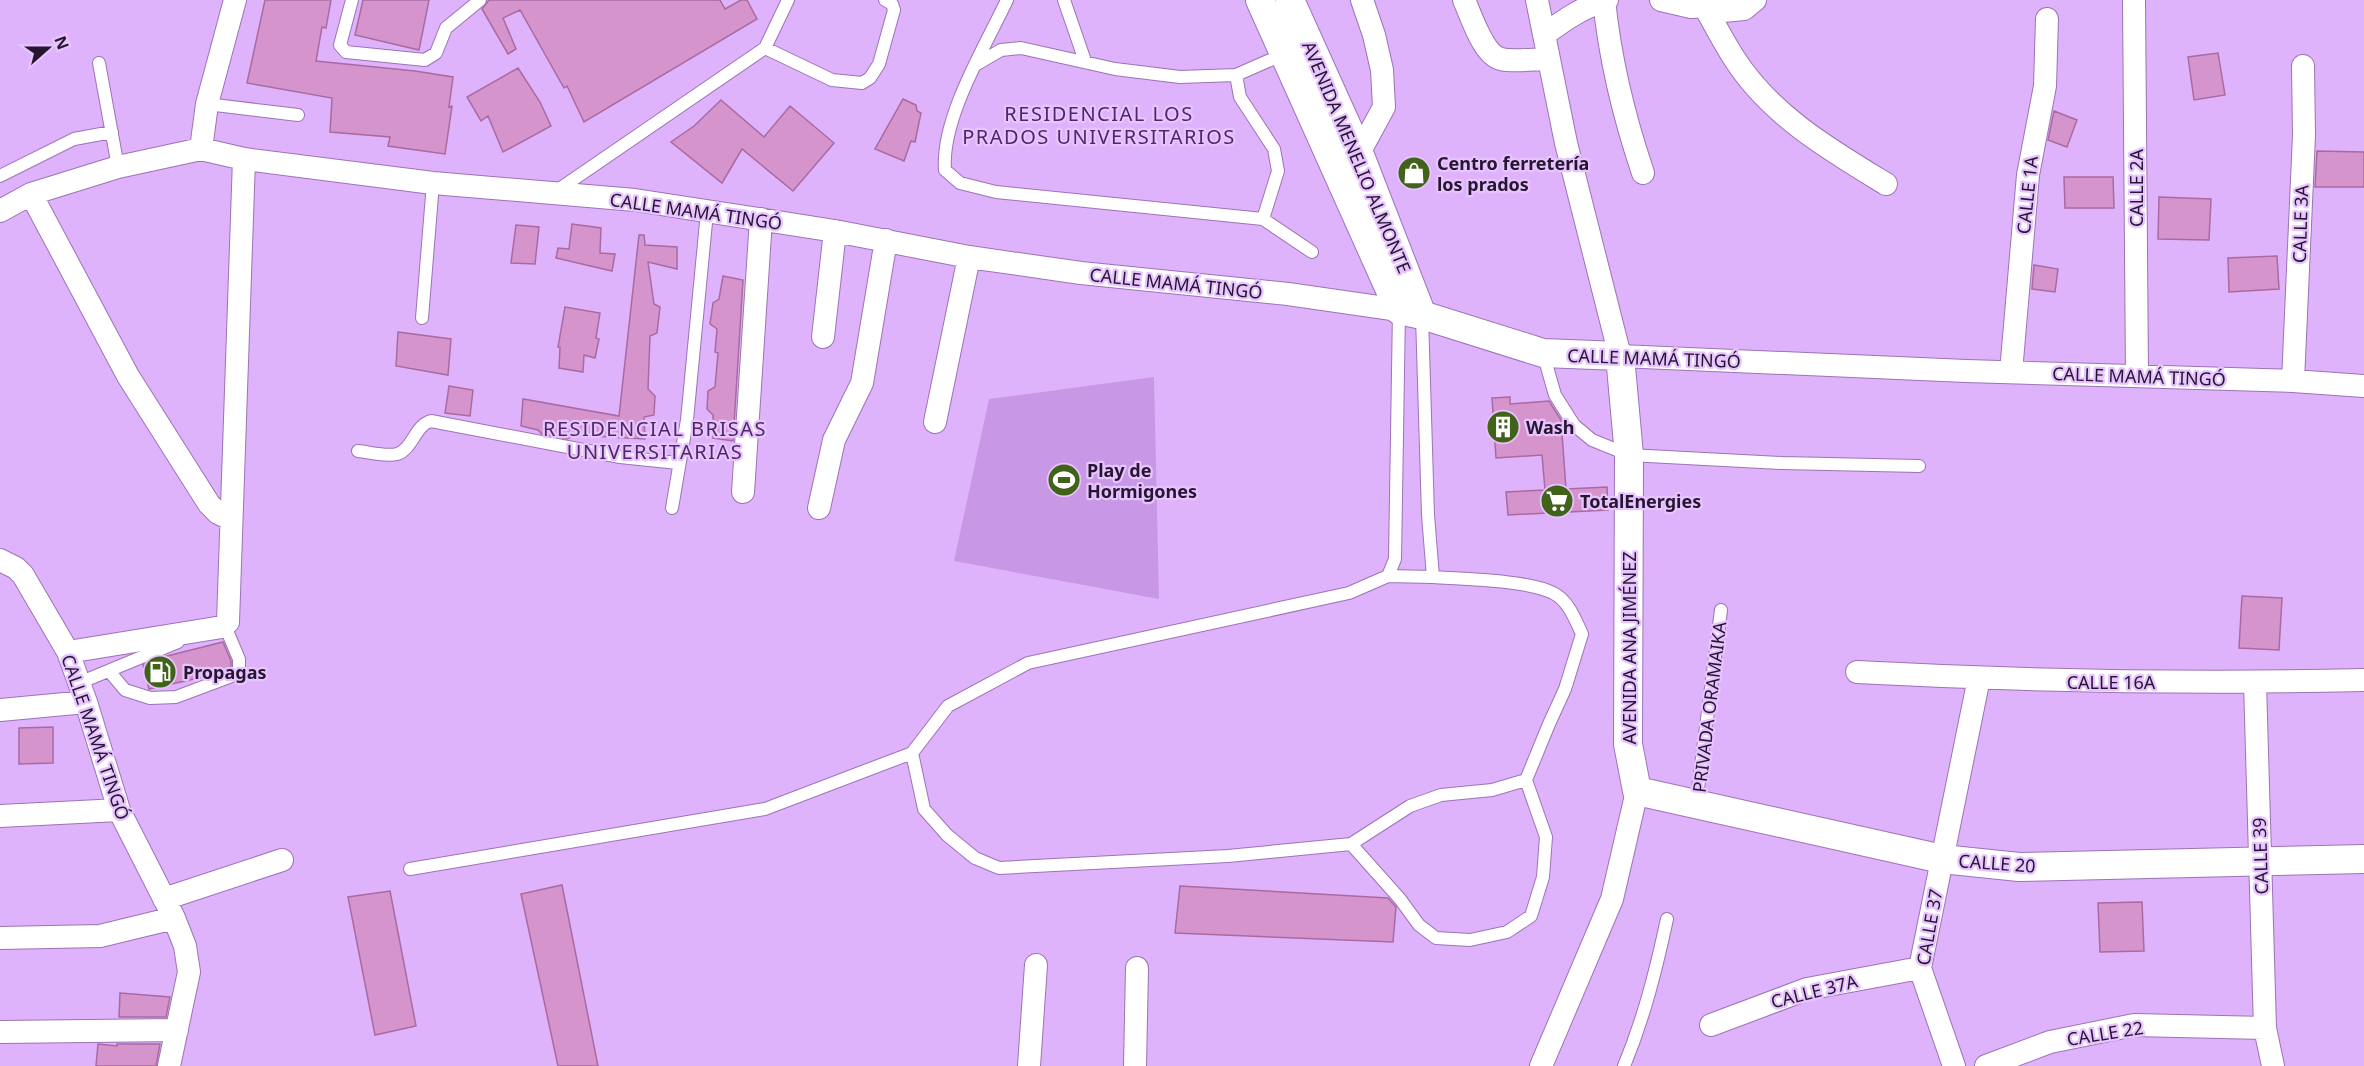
<svg xmlns="http://www.w3.org/2000/svg" width="2364" height="1066" font-family="'Noto Sans',sans-serif">
<style>
.garden{fill:#c897e6}
.building{fill:#d694cd;stroke:#a96aa1;stroke-width:1.5}
.lines{fill:none;stroke-linecap:round;stroke-linejoin:round}
.service-casing{stroke:#9c73b7;stroke-width:14}
.minor-casing{stroke:#9c73b7;stroke-width:24}
.tertiary-casing{stroke:#9c73b7;stroke-width:30}
.service{stroke:#fff;stroke-width:12}
.minor{stroke:#fff;stroke-width:22}
.tertiary{stroke:#fff;stroke-width:28}
.labels{text-anchor:middle;dominant-baseline:central;stroke-width:4.5;stroke-linejoin:round;paint-order:stroke}
.street-label{font-size:18px;fill:#271631;stroke:#e7c4ff}
.poi-label{font-size:18px;font-weight:bold;fill:#271631;stroke:#e7c4ff;text-anchor:start}
.neighbourhood-label{font-size:20px;letter-spacing:1.5px;fill:#4f2765;stroke:#e7c4ff}
</style>
<rect width="100%" height="100%" fill="#dfb3fb"/>
<path class="garden" d="M1154,377L1159,599L954,561L989,399Z"/>
<path class="building" d="M265,0H331L326,28L322,27L316,61L415,71L453,77L449,107L452,106L445,154L388,146L390,137L330,132L332,98L247,83Z
M363,0H429L419,50L355,35Z
M720,0L725,9L741,0H747L757,19L584,122L567,86L564,88L520,10L503,18L516,49L508,54L482,9L489,0Z
M2218,53L2225,95L2194,100L2188,57Z
M518,68L540,102L551,126L503,152L488,116L481,121L467,97Z
M903,99L916,105L917,111L921,113L915,142L911,141L904,161L875,149Z
M721,100L764,137L790,106L834,143L793,191L742,149L722,183L671,142L694,126Z
M2054,111L2077,120L2067,147L2048,140Z
M2317,151L2364,152V187H2315Z
M2064,177H2113L2114,208H2065Z
M2159,197L2211,199L2209,240L2158,239Z
M572,224L601,228L600,253L615,254L612,271L556,258L558,248L569,249Z
M516,225L539,227L535,264L511,263Z
M639,235H644L645,245L677,247V269L648,262L654,304L660,307L657,333L650,336L648,389L655,396L654,415L644,417L645,439L574,435L567,439L542,434L538,430L521,426L523,399L619,416Z
M2277,256L2279,289L2229,292L2228,258Z
M2034,265L2058,269L2055,292L2032,289Z
M723,276L743,280L733,441L713,438V415L707,409L708,391L715,387L718,353L715,352L717,329L710,324L713,303L719,299Z
M565,307L600,313L596,338L599,339L595,358L584,355L583,372L559,368L560,347H558Z
M398,332L451,339L448,375L396,366Z
M449,386L473,390L470,416L445,413Z
M1510,397V404L1549,401L1561,420L1566,489L1607,487L1608,510L1508,515L1506,492L1545,490L1542,455L1496,458L1492,398Z
M2242,596L2282,598L2279,650L2239,648Z
M223,642L231,661V666L227,669L212,675L149,689L143,665L167,656Z
M53,727V763L19,764V728Z
M562,885L598,1066H558L521,894Z
M1180,886L1388,898L1396,907L1393,942L1175,933Z
M390,891L416,1026L375,1035L348,897Z
M2142,902L2144,951L2100,952L2098,903Z
M120,993L170,997L166,1017H119Z
M98,1044L117,1046V1044H160L156,1066H96Z"/>
<g class="lines">
<defs>
<path id="service" d="M352,0L340,45L346,52L425,60L436,53L446,28L480,0
M1007,0C985,47 941,118 945,170L960,183L996,192L1263,219L1312,252
M1064,0L1085,61
M765,48L832,80L862,83L870,78L879,64L894,10L892,4L885,0
M99,63L118,167
M977,64L1001,50L1021,48L1115,69L1180,77L1236,75L1284,54
M1236,75L1240,97L1274,149L1278,171L1263,219
M207,104L298,115
M0,176L74,139L112,132
M555,192L765,48L788,0
M422,318L433,183
M1543,353L1555,395L1574,425L1592,440L1629,455L1782,463L1919,466
M358,451C369,452 386,457 397,454C413,449 415,425 431,421L620,457L678,463
M672,508L687,420L707,212
M1388,576L1433,577
M109,671L125,690L150,698L176,697L232,676L239,669V659L225,626
M79,683L178,642
M912,753L924,809L947,835L975,858L999,868L1228,856L1351,844L1410,806L1441,795L1492,790L1526,780L1549,724L1565,689L1582,634C1575,619 1568,600 1553,593C1528,580 1462,579 1433,577L1428,515L1422,316
M1696,804L1721,610
M1351,844L1400,899L1419,925L1436,938L1470,940L1507,932L1531,916L1543,877L1546,837L1526,780
M410,869L765,809L912,753L948,706L1028,663L1349,593L1388,576L1395,559L1399,310
M1624,1066C1644,1018 1656,970 1667,919"/>
<path id="minor" d="M1464,0C1471,15 1483,55 1501,59C1513,62 1535,59 1548,59
M1537,0L1566,143L1620,356L1966,371L2293,381L2364,386
M1604,0C1610,59 1624,117 1643,173
M1661,0L1691,7L1704,6L1723,11L1744,9L1755,0
M1704,0V6C1714,23 1723,41 1734,58C1770,115 1830,150 1886,184
M2134,0L2137,376
M1544,35C1564,20 1583,7 1607,0
M201,149L207,104L235,0
M1359,153L1384,107L1382,70L1374,35L1362,0
M31,194L128,376L209,504L218,513L230,519
M0,211L31,194L118,167L201,149L244,159L433,183L635,200L835,231L969,257L1081,273L1288,294L1399,310
M823,337L835,231
M2011,372L2028,175L2045,86L2047,19
M2293,381L2304,135L2303,66
M935,422L969,257
M743,492L761,219
M819,508L834,440L862,383L886,240
M0,560L16,568L23,575L68,652L86,702L119,810L174,918L185,946L189,972L169,1066
M68,652L222,627L228,622L244,159
M1857,672C2026,681 2195,684 2364,680
M2255,683L2265,1028L2273,1066
M0,710L86,702
M0,816L119,810
M164,899L282,860
M0,938L100,936L174,918
M1711,1025L1807,989L1920,968
M0,1032L177,1030
M1029,1066L1036,965
M1135,1066L1137,968
M1541,1066L1612,899L1637,791
M1954,1066L1920,968L1979,678
M1986,1066L2050,1042L2134,1025L2265,1028"/>
<path id="tertiary" d="M1260,0L1399,310L1422,315L1543,353L1620,356L1629,455L1628,744L1637,791L1942,859L2019,867L2364,859
M1290,0L1359,153L1422,315"/>
</defs>
<use href="#service" class="service-casing"/>
<use href="#minor" class="minor-casing"/>
<use href="#tertiary" class="tertiary-casing"/>
<use href="#service" class="service"/>
<use href="#minor" class="minor"/>
<use href="#tertiary" class="tertiary"/>
</g>
<defs>
<symbol id="shop-disc" viewBox="-11 -11 22 22"><circle r="9.5" fill="#406219" stroke="#e7c4ff"/><path d="M-5-2.5h2.3a2.7 3.5 0 0 1 5.4 0H5L5.5 6h-11ZM-1.5-2.5h3a1.5 2.3 0 0 0-3 0Z" fill="#fff"/></symbol>
<symbol id="building-disc" viewBox="-11 -11 22 22"><circle r="9.5" fill="#406219" stroke="#e7c4ff"/><path d="M-4-6H4V6H1V3H-1V6H-4ZM-2.5-4.3h1.7v1.8h-1.7ZM.8-4.3h1.7v1.8H.8ZM-2.5-1h1.7V.8h-1.7ZM.8-1h1.7V.8H.8Z" fill="#fff"/></symbol>
<symbol id="stadium-disc" viewBox="-11 -11 22 22"><circle r="9.5" fill="#406219" stroke="#e7c4ff"/><path d="M0-5a6.5 5 0 1 0 0 10a6.5 5 0 1 0 0-10ZM-3.5-1.8h7v3.6h-7Z" fill="#fff"/></symbol>
<symbol id="supermarket-disc" viewBox="-11 -11 22 22"><circle r="9.5" fill="#406219" stroke="#e7c4ff"/><path d="M-6-5.5h2.5l.6 2H6L4.5 2H-2.5L-4.4-4H-6ZM-1.5 3.2a1.3 1.3 0 1 0 .1 0ZM3 3.2a1.3 1.3 0 1 0 .1 0Z" fill="#fff"/></symbol>
<symbol id="fuel-disc" viewBox="-11 -11 22 22"><circle r="9.5" fill="#406219" stroke="#e7c4ff"/><path d="M-5.5-6h7V0h2V4h1.3V-2.5L3-4.5l.8-.8L6-3V5H2.5V1h-1V6h-7ZM-4.2-4.7v3.2H.2V-4.7Z" fill="#fff"/></symbol>
</defs>
<g fill-rule="evenodd">
<use href="#shop-disc" x="1395" y="154" width="38" height="38"/>
<use href="#building-disc" x="1484" y="408" width="38" height="38"/>
<use href="#stadium-disc" x="1045" y="461" width="38" height="38"/>
<use href="#supermarket-disc" x="1538" y="482" width="38" height="38"/>
<use href="#fuel-disc" x="141" y="653" width="38" height="38"/>
</g>
<g class="labels">
<g class="street-label">
<text transform="translate(1357 157) rotate(67)">AVENIDA MENELIO ALMONTE</text>
<text transform="translate(2136 188) rotate(-90)">CALLE 2A</text>
<text transform="translate(2027 195) rotate(-84)">CALLE 1A</text>
<text transform="translate(696 211) rotate(8)">CALLE MAMÁ TINGÓ</text>
<text transform="translate(2300 224) rotate(-88)">CALLE 3A</text>
<text transform="translate(1176 283) rotate(6)">CALLE MAMÁ TINGÓ</text>
<text transform="translate(1654 358) rotate(2)">CALLE MAMÁ TINGÓ</text>
<text transform="translate(2139 376) rotate(2)">CALLE MAMÁ TINGÓ</text>
<text transform="translate(1629 648) rotate(-90)">AVENIDA ANA JIMÉNEZ</text>
<text x="2111" y="682">CALLE 16A</text>
<text transform="translate(1709 707) rotate(-83)">PRIVADA ORAMAIKA</text>
<text transform="translate(96 737) rotate(71)">CALLE MAMÁ TINGÓ</text>
<text transform="translate(2260 856) rotate(-92)">CALLE 39</text>
<text transform="translate(1997 863) rotate(4)">CALLE 20</text>
<text transform="translate(1929 927) rotate(-80)">CALLE 37</text>
<text transform="translate(1814 991) rotate(-14)">CALLE 37A</text>
<text transform="translate(2105 1033) rotate(-9)">CALLE 22</text>
</g>
<g class="poi-label">
<text x="1437" y="163">Centro ferretería<tspan x="1437" dy="21">los prados</tspan></text>
<text x="1526" y="427">Wash</text>
<text x="1087" y="470">Play de<tspan x="1087" dy="21">Hormigones</tspan></text>
<text x="1580" y="501">TotalEnergies</text>
<text x="183" y="672">Propagas</text>
</g>
<g class="neighbourhood-label">
<text x="1099" y="113">RESIDENCIAL LOS<tspan x="1099" dy="23">PRADOS UNIVERSITARIOS</tspan></text>
<text x="655" y="428">RESIDENCIAL BRISAS<tspan x="655" dy="23">UNIVERSITARIAS</tspan></text>
</g>
</g>
<g transform="translate(48 48) rotate(69)" stroke="#e7c4ff" stroke-width="4.5" paint-order="stroke">
<path d="M0-4.5L10 22L0 15L-10 22Z" fill="#271631"/>
<text y="-9" font-size="16" font-weight="bold" text-anchor="middle" fill="#271631">N</text>
</g>
</svg>
